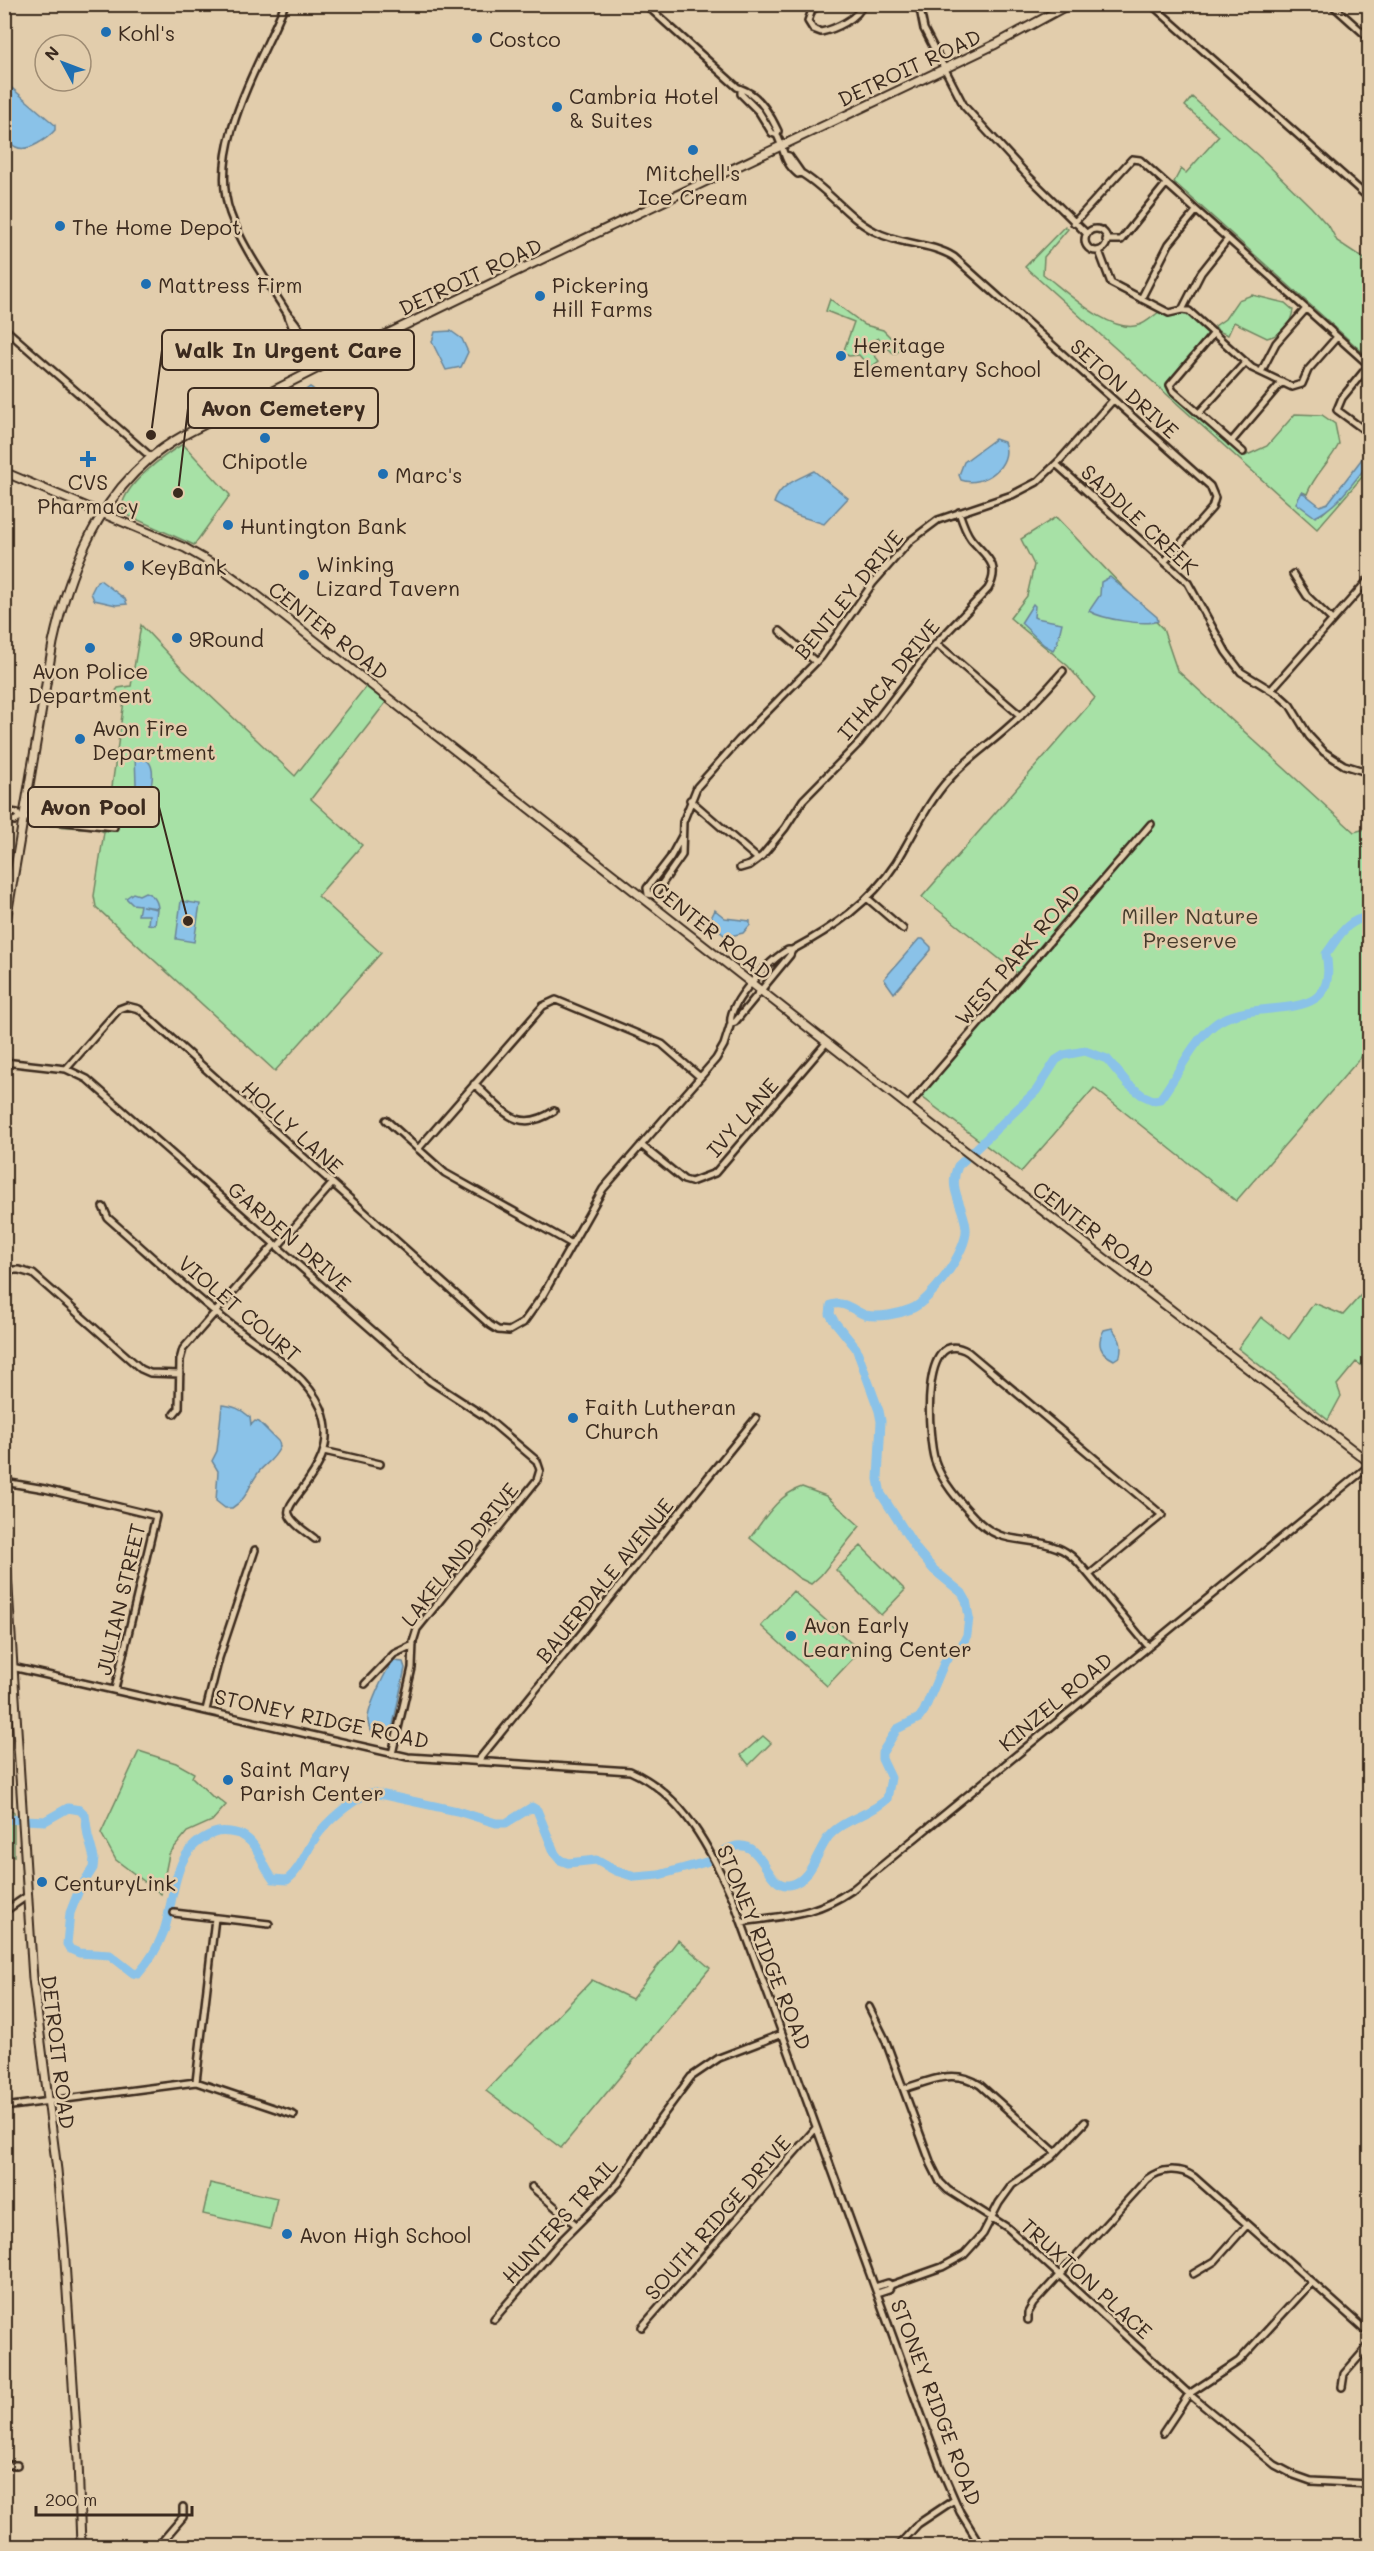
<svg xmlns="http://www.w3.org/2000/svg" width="1374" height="2551" font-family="Mali,sans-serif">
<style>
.green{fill:#a7e1a6;stroke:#718662;stroke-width:1.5}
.water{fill:#8ac2e8;stroke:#6a8597;stroke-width:1.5}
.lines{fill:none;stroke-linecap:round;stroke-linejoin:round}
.river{stroke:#8ac2e8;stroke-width:9}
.minor-casing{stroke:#3b2a1e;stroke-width:10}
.major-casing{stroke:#3b2a1e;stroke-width:11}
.minor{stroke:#e2cdac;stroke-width:5}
.major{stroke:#e2cdac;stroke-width:7}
.poi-dot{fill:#1f6fb2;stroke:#e2cdac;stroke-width:2}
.labels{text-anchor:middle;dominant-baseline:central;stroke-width:5;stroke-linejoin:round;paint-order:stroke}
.poi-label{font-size:21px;fill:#3b2a1e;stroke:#e2cdac;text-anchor:start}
.street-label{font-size:21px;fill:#3b2a1e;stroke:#e2cdac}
.park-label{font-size:21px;fill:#463c2c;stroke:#e2cdac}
.leader{fill:none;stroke:#3b2a1e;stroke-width:2}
.callout-dot{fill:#3b2a1e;stroke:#e2cdac;stroke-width:2}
.callout{fill:#e2cdac;stroke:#3b2a1e;stroke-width:2}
.callout-label{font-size:22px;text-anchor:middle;font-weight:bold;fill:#3b2a1e}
</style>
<rect width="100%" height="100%" fill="#e2cdac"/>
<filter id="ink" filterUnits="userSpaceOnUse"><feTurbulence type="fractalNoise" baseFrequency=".0167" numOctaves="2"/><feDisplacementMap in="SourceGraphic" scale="12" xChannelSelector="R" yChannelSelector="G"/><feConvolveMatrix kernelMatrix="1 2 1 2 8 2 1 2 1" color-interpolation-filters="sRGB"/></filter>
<g filter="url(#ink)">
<path class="green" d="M1192,97L1263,160L1311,207L1330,228L1337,241L1369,262V358L1174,182L1181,169L1186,173L1219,136L1185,106Z
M1065,226L1068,229L1044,257L1043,274C1065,290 1110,335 1139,325C1146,323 1153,316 1159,312L1168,315L1185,313L1211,333L1168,385L1189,407L1245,456L1267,446L1295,414L1322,415L1335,424L1339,444C1330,462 1314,475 1307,494L1302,492L1322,514L1342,495L1369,463V469L1317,529L1025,267Z
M1252,295L1285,303L1293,310C1291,325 1281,335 1267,338L1234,322L1228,335L1218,331L1215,326L1225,319L1238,300Z
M830,299L865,325L883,330L902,349L894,354L878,338L868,347L879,361L870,368L859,355L849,356L843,353L854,322L826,311Z
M183,444L230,495L194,545L127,515L122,507C124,485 164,455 183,444Z
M1056,517L1163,629L1177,670L1354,832L1369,828V1048L1236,1201L1094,1088L1021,1172L918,1094L1017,973L922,897L1095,698L1068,666L1010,618L1027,596L1034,565L1021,539Z
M141,625L183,670L295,776L367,685L387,701L311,799L362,845L318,896L381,953L275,1071L96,907L94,896L104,832L98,829L39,825L31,828L33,808C43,822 93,822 108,815L124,701L117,697L115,692L118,688L131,686Z
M1369,1286V1370L1356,1362L1337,1385L1341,1396L1328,1420L1238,1348L1261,1317L1289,1339L1314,1303L1343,1315Z
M802,1487L826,1496L860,1526L821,1575L811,1584L799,1578L750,1538C764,1519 779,1494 802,1487Z
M861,1546L905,1590L881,1615L836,1570Z
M793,1591L860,1651L827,1686L761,1626Z
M763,1736L771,1743L749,1765L741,1755Z
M139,1751L176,1763L194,1773L192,1777L215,1799L217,1798L226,1805L212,1821L187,1832L169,1854L161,1894L116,1860L101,1833Z
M5,1806L14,1812V1856L5,1854Z
M678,1940L710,1968L561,2148L486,2091L592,1980L632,1999Z
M210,2183L277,2198L270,2229L203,2214Z"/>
<path class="water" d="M6,83L55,125V130C48,138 28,153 16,147C12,145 8,140 5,137Z
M451,331L462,339L468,352L461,367L446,370L432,342L435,332Z
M310,387C318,391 323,403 331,409V415L327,420L314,418L291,401Z
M995,439L1004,442C1014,465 983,488 961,480L959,475L964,462Z
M1369,443V463C1354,481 1338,506 1315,517L1296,503L1302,492L1320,506L1328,503L1361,460Z
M814,471L848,498L824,524L796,515L774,503C780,484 798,479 814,471Z
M1110,577L1157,617L1158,621C1144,626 1102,619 1089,611L1100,595L1101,582Z
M100,580L125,599L127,604L116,605L94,600L91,593L97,581Z
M1033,604L1035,606L1034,617L1036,618L1062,623L1057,644L1053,650L1044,645L1021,623Z
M135,756C158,757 153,780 149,796L136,803L133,802L136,784Z
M145,892C153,895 157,899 158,908L142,906L157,909L155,925L148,924L149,915H138L140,905L132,904L126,898L133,893L139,895Z
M181,901L200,904L194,942L176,939Z
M715,910L725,918L750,921V925L743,933L726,937L712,924L711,918Z
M919,939H923L931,947V950L894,993L884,979Z
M1112,1328C1119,1338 1123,1343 1120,1356L1114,1360C1100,1353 1096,1344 1104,1330Z
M222,1405C234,1406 241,1409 250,1417L251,1425L255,1421L259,1422L279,1442L280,1447C273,1462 264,1464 258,1473C247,1488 249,1497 232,1508H225L216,1501L218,1471L212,1461L217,1451Z
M394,1661L403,1662L405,1668L392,1730L388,1734L374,1735C371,1731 367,1724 368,1718C369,1706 386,1668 394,1661Z"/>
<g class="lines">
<path class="river" d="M4,1819L45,1821L68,1808L80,1810L85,1815L88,1836L94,1858L93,1868L79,1890L70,1913L67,1944L70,1949L79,1953L110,1955L133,1973L138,1974C150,1961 158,1947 164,1931C176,1895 171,1849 214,1833C222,1830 238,1832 245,1837C260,1847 262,1866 273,1879L287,1880C301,1869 306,1851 316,1837C328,1820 349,1803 368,1793H375L457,1811L496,1823H506L532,1807L537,1810L555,1854L560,1860L568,1863L596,1860L616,1871L635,1877L659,1875L706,1862
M724,1851C763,1828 763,1888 789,1885C811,1882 817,1851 829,1836C843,1819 871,1815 887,1799L891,1778L882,1759V1753L897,1729L919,1718L924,1711L945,1661L962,1645L967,1635L969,1617L966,1600L962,1593L934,1570L917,1550L881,1494L878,1479L881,1421L879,1411L856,1348L834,1321L830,1314L831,1305C844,1300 854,1311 865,1315C879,1318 899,1314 911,1309C931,1301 968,1250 966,1228C964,1205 947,1189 958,1166L1036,1091L1056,1060L1064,1055L1085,1051L1107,1059L1128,1084L1142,1095L1153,1100L1160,1099C1178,1076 1190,1044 1214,1025C1253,993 1342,1032 1326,954C1339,937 1346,919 1370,917"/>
<defs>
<path id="minor" d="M285,4C260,65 207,147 230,213C243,249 268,282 287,313C300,326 309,344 311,362
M645,4L737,87C740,89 743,89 746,91C760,97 772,118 778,131L777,135L772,133L759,112L741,94V90
M821,4L812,10L808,21L813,29L821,32C835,29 858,19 863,4
M919,4L924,29L964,106L1028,176L1087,234
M1151,4L1370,199
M1331,4L1370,39
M777,135C785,151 783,162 798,174L801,173L789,156L785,155
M801,173C828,189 847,217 874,231C899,245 930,242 954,257L1210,486L1215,498L1212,508L1165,561
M1074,223L1132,159L1140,160L1370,366
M1085 240a11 11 0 1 1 22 0a11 11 0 1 1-22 0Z
M1106,240H1121L1166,184
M1099,251L1111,283L1169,313L1182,310L1201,273L1228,239
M1141,299L1169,244L1196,211
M1182,310L1189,311L1252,368L1292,387L1302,384L1308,370L1337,337
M288,316L303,355L312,363
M4,328L151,457
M1214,333L1170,385L1173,391L1243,452
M1369,365L1342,398L1337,410L1367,432L1370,429
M1261,372L1276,343L1306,309
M1199,413L1246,362
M1231,442L1282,382
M1056,464L1188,583L1226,652L1241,672L1279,695L1290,705L1309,736L1324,752L1344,765L1370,773
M1293,574L1307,596L1331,619
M780,631L816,662
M936,643L1021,716
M1271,690L1370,578
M690,800L758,859
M4,811L17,813L19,817L15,821L4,819
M19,817L114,827
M682,836L670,858L647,888L648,894L653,895L657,891L682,855L683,822L697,787L739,740L821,657L873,583L910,541L938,520L1012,495L1037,482L1060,460L1113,400
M740,868L750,865L762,856L785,828L803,800L860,742L933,647L988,589C1002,564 985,556 971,539C965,531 962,521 959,512
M867,898L903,929
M788,950H792L790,955L735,1022L731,1023C727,1004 771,958 788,950Z
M792,950C833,928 870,903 896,863C914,834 926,804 950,778C966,760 987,746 1005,730C1026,712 1045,692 1063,671
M4,1062L66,1069L87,1079L430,1381L484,1416L537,1461L540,1470L537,1480L417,1629L413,1642L412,1668L392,1754
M66,1069L119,1009L127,1006L139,1009L490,1325L498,1330L509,1331L523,1323L543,1295L603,1189L716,1059L724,1045L731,1023
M474,1084C502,1108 516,1136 554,1111
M908,1106L1151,824
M386,1120L445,1173L572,1244
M641,1145L684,1180L691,1182L715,1173L827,1042
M418,1149L543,1006L556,1000L662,1044L700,1077
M103,1207L108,1218C147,1252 185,1288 225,1320C255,1344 306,1372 321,1408C344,1464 283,1499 289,1514C292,1524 308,1533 315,1539
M278,1246L332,1184
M4,1270H19L33,1274L141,1369L150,1373L180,1374
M174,1414L179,1408L180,1360L183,1349L275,1244
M324,1451L380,1464
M4,1482L45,1489L156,1516L115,1689
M1089,1575L1162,1515L968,1352C919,1323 928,1440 935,1461C942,1482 958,1500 974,1517C1002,1548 1026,1534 1058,1548C1071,1553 1080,1564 1089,1575L1148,1646
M12,1667L408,1757L630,1771C684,1795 709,1848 733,1899L940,2466L960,2512L981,2546
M365,1684L394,1654L413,1645
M206,1710L219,1658L255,1550
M477,1762L756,1418
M4,1912L27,1896
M174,1913L269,1924
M742,1922C786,1915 814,1916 852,1890L1370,1465
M869,2007L885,2039L931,2164L940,2182L948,2190L1008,2228L1189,2394L1275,2465L1294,2475L1311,2481L1370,2484
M196,2082L215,1918
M904,2089C931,2080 954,2068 980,2085L1056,2153
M4,2107L196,2082L294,2115
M532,2187L576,2225
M1193,2274L1215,2261L1247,2225
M875,2287L888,2283L891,2285L942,2267L964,2255L983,2234L999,2203L1012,2185L1051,2158L1085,2122
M877,2293L889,2289L891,2285
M494,2319L560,2242L619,2183L660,2119L691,2077L719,2058L782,2034
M1028,2320V2313L1033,2304L1147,2179C1161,2168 1179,2167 1194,2177L1370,2334
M642,2327L816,2128
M1342,2387L1344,2374L1370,2344
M1163,2433L1189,2394L1239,2361L1312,2282
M4,2465H17
M158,2546L183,2517V2507
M898,2546L918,2524L954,2500"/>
<path id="major" d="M4,472L185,548L220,568L253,592L964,1150L1370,1463
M4,933L53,643C68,575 94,507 148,460C175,436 211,422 243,406C290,382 336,359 383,336C586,236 792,142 996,44L1070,4
M4,1526L33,1979L57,2170L64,2246L78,2460L81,2546"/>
</defs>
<use href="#minor" class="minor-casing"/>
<use href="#major" class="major-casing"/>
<use href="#minor" class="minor"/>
<use href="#major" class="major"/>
</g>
</g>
<g class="poi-dot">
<circle cx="106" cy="32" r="6"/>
<circle cx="477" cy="38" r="6"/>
<circle cx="557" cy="107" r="6"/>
<circle cx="693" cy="150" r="6"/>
<circle cx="60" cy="226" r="6"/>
<circle cx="146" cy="284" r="6"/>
<circle cx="540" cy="296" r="6"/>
<circle cx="841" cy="356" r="6"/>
<circle cx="265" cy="438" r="6"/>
<path d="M85 450h6v6h6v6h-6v6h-6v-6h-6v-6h6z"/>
<circle cx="383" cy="474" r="6"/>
<circle cx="228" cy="525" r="6"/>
<circle cx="129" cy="566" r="6"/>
<circle cx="304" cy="575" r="6"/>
<circle cx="177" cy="638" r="6"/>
<circle cx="90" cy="648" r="6"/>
<circle cx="80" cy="739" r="6"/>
<circle cx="573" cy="1418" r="6"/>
<circle cx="791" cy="1636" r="6"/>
<circle cx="228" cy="1780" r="6"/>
<circle cx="42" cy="1882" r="6"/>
<circle cx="287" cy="2234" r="6"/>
</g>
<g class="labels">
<g class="poi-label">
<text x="118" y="32">Kohl's</text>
<text x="489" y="38">Costco</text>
<text x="569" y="95">Cambria Hotel<tspan x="569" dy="24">&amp; Suites</tspan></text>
<text x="693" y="172" text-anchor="middle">Mitchell's<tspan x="693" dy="24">Ice Cream</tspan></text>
<text x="72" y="226">The Home Depot</text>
<text x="158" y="284">Mattress Firm</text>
<text x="552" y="284">Pickering<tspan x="552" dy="24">Hill Farms</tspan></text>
<text x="853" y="344">Heritage<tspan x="853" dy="24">Elementary School</tspan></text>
<text x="265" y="460" text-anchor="middle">Chipotle</text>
<text x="395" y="474">Marc's</text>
<text x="88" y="481" text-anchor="middle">CVS<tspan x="88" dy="24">Pharmacy</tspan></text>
<text x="240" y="525">Huntington Bank</text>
<text x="316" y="563">Winking<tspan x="316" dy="24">Lizard Tavern</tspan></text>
<text x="141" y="566">KeyBank</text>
<text x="189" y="638">9Round</text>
<text x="90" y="670" text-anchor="middle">Avon Police<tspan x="90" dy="24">Department</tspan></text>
<text x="92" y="727">Avon Fire<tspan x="92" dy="24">Department</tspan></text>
<text x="585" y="1406">Faith Lutheran<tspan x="585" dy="24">Church</tspan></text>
<text x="803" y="1624">Avon Early<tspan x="803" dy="24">Learning Center</tspan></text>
<text x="240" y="1768">Saint Mary<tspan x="240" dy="24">Parish Center</tspan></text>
<text x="54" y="1882">CenturyLink</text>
<text x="299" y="2234">Avon High School</text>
</g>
<g class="street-label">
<text transform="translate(909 67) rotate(-25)">DETROIT ROAD</text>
<text transform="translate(470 276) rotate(-25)">DETROIT ROAD</text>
<text transform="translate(1125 388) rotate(42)">SETON DRIVE</text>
<text transform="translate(1140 519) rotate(43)">SADDLE CREEK</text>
<text transform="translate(848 594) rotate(-51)">BENTLEY DRIVE</text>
<text transform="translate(329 630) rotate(38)">CENTER ROAD</text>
<text transform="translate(888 679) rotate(-51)">ITHACA DRIVE</text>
<text transform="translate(712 930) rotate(38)">CENTER ROAD</text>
<text transform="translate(1017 954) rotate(-49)">WEST PARK ROAD</text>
<text transform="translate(742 1117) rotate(-49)">IVY LANE</text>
<text transform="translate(293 1127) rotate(42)">HOLLY LANE</text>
<text transform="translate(1094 1229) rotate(37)">CENTER ROAD</text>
<text transform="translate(290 1236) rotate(41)">GARDEN DRIVE</text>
<text transform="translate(240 1308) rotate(40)">VIOLET COURT</text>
<text transform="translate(459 1554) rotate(-52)">LAKELAND DRIVE</text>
<text transform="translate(604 1580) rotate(-51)">BAUERDALE AVENUE</text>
<text transform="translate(120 1599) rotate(-77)">JULIAN STREET</text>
<text transform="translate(1055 1701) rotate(-40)">KINZEL ROAD</text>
<text transform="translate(322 1718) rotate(12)">STONEY RIDGE ROAD</text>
<text transform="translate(765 1947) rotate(68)">STONEY RIDGE ROAD</text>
<text transform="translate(59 2052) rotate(83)">DETROIT ROAD</text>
<text transform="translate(717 2217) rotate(-49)">SOUTH RIDGE DRIVE</text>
<text transform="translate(559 2220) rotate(-48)">HUNTERS TRAIL</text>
<text transform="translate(1087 2278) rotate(42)">TRUXTON PLACE</text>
<text transform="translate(937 2402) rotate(69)">STONEY RIDGE ROAD</text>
</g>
<g class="park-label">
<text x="1190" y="915">Miller Nature<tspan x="1190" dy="24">Preserve</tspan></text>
</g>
</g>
<path class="leader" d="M151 435L162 350M178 493L188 408M188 921L159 807"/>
<g class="callout-dot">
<circle cx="151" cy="435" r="6"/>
<circle cx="178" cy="493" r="6"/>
<circle cx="188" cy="921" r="6"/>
</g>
<g class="callout">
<rect x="162" y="330" width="252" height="40" rx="6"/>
<rect x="188" y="388" width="190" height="40" rx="6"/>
<rect x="28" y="787" width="131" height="40" rx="6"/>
</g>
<g class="callout-label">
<text x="288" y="358">Walk In Urgent Care</text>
<text x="283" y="416">Avon Cemetery</text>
<text x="93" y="815">Avon Pool</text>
</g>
<rect width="1374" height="2551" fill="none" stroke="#e2cdac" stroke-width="24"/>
<rect x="12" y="12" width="1350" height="2527" fill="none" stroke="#3b2a1e" stroke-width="2" filter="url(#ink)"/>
<g transform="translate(63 63) rotate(311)"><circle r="28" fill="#e2cdac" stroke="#9f8c73" stroke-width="1.5"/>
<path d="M0-4.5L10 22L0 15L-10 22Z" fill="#1f6fb2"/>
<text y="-9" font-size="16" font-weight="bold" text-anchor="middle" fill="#3b2a1e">N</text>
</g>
<path d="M36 2506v9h156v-9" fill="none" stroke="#3b2a1e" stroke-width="3"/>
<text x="45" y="2506" font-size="18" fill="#3b2a1e" stroke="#e2cdac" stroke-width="4.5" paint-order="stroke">200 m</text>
</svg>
